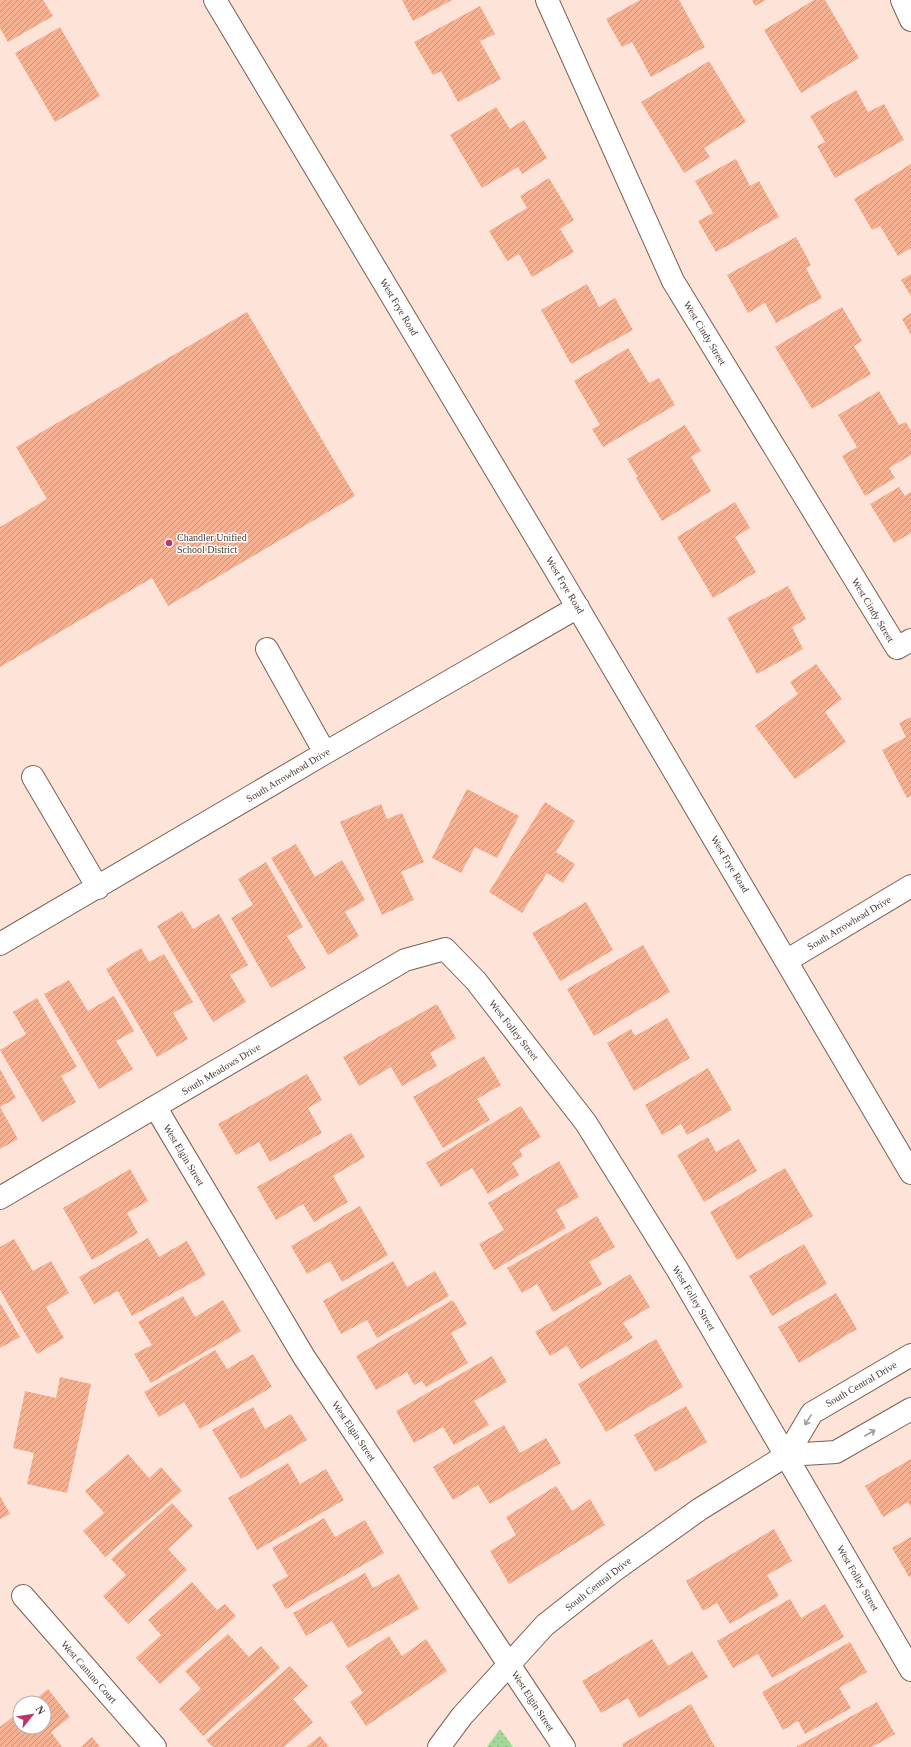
<svg xmlns="http://www.w3.org/2000/svg" width="911" height="1747" font-family="'Times New Roman',serif">
<style>
.park{fill:url(#park-dots)}
.building{fill:url(#building-hatch)}
.lines{fill:none;stroke-linecap:round;stroke-linejoin:round}
.minor-casing{stroke:#7b5f52;stroke-width:24}
.minor{stroke:#fff;stroke-width:22}
.oneway{stroke:#a29c99}
.poi-dot{fill:#bf3369;stroke:#fff;stroke-width:1.5}
.labels{text-anchor:middle;dominant-baseline:central;stroke-width:3;stroke-linejoin:round;paint-order:stroke}
.street-label{font-size:10px;fill:#453933;stroke:#fff}
.poi-label{font-size:10px;fill:#453933;stroke:#fff;text-anchor:start}
</style>
<defs>
<pattern id="park-dots" width="8" height="8" patternUnits="userSpaceOnUse"><rect width="8" height="8" fill="#a3d899"/><path d="M2 2h.1M6 6h.1" fill="none" stroke="#8eba84" stroke-width="1.8" stroke-linecap="round"/></pattern>
<pattern id="building-hatch" width="6" height="6" patternUnits="userSpaceOnUse"><rect width="6" height="6" fill="#f6b192"/><path d="M-1 1l2-2M0 6l6-6M5 7l2-2" fill="none" stroke="#c99178"/></pattern>
</defs>
<rect width="100%" height="100%" fill="#fee4d8"/>
<path class="park" d="M500,1729L513,1747H487Z"/>
<path class="building" d="M0,0H43L53,16L8,42L0,28Z
M402,0H452L413,21Z
M640,0H679L705,47L651,77L632,42L622,47L606,19Z
M752,0H766L755,6Z
M814,0H825L859,58L801,93L764,30Z
M480,6L495,34L480,41L501,79L458,102L441,71L433,75L414,42Z
M60,27L100,96L55,122L15,53Z
M709,61L746,122L704,148L710,157L684,173L641,102Z
M856,90L868,112L884,104L904,140L835,178L817,146L825,142L810,116Z
M496,107L510,129L524,120L547,158L522,174L518,167L482,188L450,135Z
M736,159L750,186L759,181L779,217L716,252L698,221L713,213L695,181Z
M911,164V248L898,256L880,226L872,230L854,199Z
M549,178L574,220L560,229L574,252L532,277L519,254L507,261L489,231L527,208L520,196Z
M796,237L811,265L806,268L822,298L776,323L765,303L748,313L727,275Z
M911,274V296L901,280Z
M587,284L599,307L615,298L633,330L571,364L541,310Z
M842,307L862,341L854,346L871,374L812,409L775,347Z
M247,312L355,496L168,606L152,578L0,667V527L47,499L16,447Z
M911,313V335L902,319Z
M628,348L649,383L659,378L675,405L603,447L592,429L600,425L574,381Z
M879,391L899,425L906,422L911,431V455L889,468L895,478L865,496L842,456L857,447L838,415Z
M685,425L701,451L691,457L711,491L662,521L636,478L638,477L627,459Z
M899,487L905,496L911,492V533L894,543L870,504Z
M735,502L750,528L735,537L756,572L713,598L677,537Z
M788,586L806,619L792,627L803,649L757,674L727,618Z
M816,664L842,699L825,712L846,742L795,779L755,726L798,694L790,682Z
M911,717V796L907,798L882,750L906,737L899,723Z
M467,789L519,816L497,858L475,847L461,873L432,858Z
M545,802L575,821L556,852L575,864L563,883L547,873L522,913L489,892Z
M381,804L387,819L402,813L424,862L401,872L414,900L382,915L340,822Z
M296,844L315,877L342,860L365,900L345,912L359,936L328,955L271,858Z
M266,862L303,927L287,936L306,968L271,988L231,918L253,905L238,879Z
M586,902L613,950L560,981L532,933Z
M182,911L193,929L219,914L248,965L230,975L246,1002L213,1022L157,926Z
M643,945L670,992L594,1036L567,989Z
M141,948L149,962L164,954L193,1002L173,1013L188,1039L157,1057L106,969Z
M69,980L88,1011L114,996L134,1031L116,1041L133,1069L99,1089L44,994Z
M37,998L77,1067L61,1076L76,1102L42,1122L0,1050L26,1034L13,1012Z
M437,1004L456,1038L430,1053L437,1066L402,1086L391,1067L359,1086L343,1057Z
M667,1018L690,1058L634,1091L607,1043L631,1029L635,1036Z
M484,1056L501,1085L477,1099L490,1120L443,1148L413,1097Z
M708,1068L732,1110L687,1135L681,1124L662,1135L645,1105Z
M0,1069L16,1098L0,1107L18,1139L0,1149Z
M307,1074L322,1100L308,1108L322,1133L270,1162L259,1142L236,1155L218,1124Z
M521,1106L541,1137L519,1150L523,1156L512,1163L519,1175L488,1194L472,1168L441,1187L426,1163Z
M351,1133L365,1157L333,1176L348,1202L314,1222L303,1204L276,1220L257,1187Z
M708,1137L716,1152L739,1139L757,1171L704,1202L677,1155Z
M559,1161L579,1197L556,1210L566,1228L494,1270L479,1244L504,1230L488,1203Z
M785,1168L813,1216L737,1260L710,1212Z
M130,1169L148,1201L127,1213L138,1233L92,1260L63,1208Z
M360,1206L388,1255L342,1282L330,1261L307,1274L291,1246Z
M597,1216L615,1247L589,1262L602,1284L553,1312L537,1284L522,1293L507,1268Z
M148,1238L159,1257L187,1241L206,1275L132,1316L118,1291L94,1304L79,1277Z
M14,1239L33,1271L51,1261L69,1293L46,1307L64,1338L37,1354L0,1290V1247Z
M804,1244L827,1284L772,1316L749,1276Z
M393,1261L407,1287L435,1271L449,1296L377,1338L367,1320L341,1334L323,1301Z
M630,1274L650,1307L623,1323L633,1338L581,1369L567,1346L550,1356L535,1332Z
M836,1293L857,1329L799,1363L778,1327Z
M183,1296L195,1317L223,1300L241,1331L151,1383L134,1354L152,1345L138,1322Z
M453,1300L467,1324L451,1333L468,1363L426,1387L422,1381L414,1385L407,1372L376,1390L356,1356Z
M0,1303L20,1337L0,1348Z
M656,1339L683,1387L606,1432L578,1384Z
M215,1350L227,1369L253,1354L272,1387L200,1429L184,1402L159,1417L144,1392Z
M492,1356L507,1382L474,1401L489,1425L454,1445L443,1427L414,1443L396,1411Z
M60,1377L91,1384L67,1493L27,1484L34,1453L13,1448L25,1391L56,1398Z
M686,1406L707,1442L655,1472L634,1435Z
M253,1407L265,1429L291,1414L307,1440L241,1479L212,1430Z
M504,1425L520,1453L546,1438L561,1463L490,1504L478,1485L453,1500L433,1467Z
M128,1454L149,1478L161,1467L182,1491L105,1557L83,1531L104,1513L85,1491Z
M911,1459V1507L908,1502L883,1517L865,1486Z
M288,1463L300,1484L326,1469L344,1500L257,1550L228,1498Z
M556,1486L572,1511L590,1499L605,1525L509,1584L490,1551L516,1535L506,1517Z
M0,1496L10,1514L0,1519Z
M172,1503L193,1526L168,1549L187,1570L128,1624L103,1596L126,1575L111,1559Z
M324,1518L335,1537L365,1520L384,1553L286,1609L272,1585L288,1576L272,1548Z
M774,1529L792,1561L767,1575L779,1596L730,1624L717,1603L703,1611L686,1581Z
M911,1537V1576L909,1577L892,1548Z
M365,1573L373,1588L399,1574L419,1609L348,1648L332,1621L306,1636L293,1613Z
M192,1582L217,1610L225,1604L236,1616L160,1684L136,1658L161,1635L148,1620Z
M790,1599L801,1618L825,1604L844,1637L772,1678L758,1654L733,1668L717,1641Z
M228,1634L249,1657L261,1646L280,1668L203,1736L179,1709L201,1689L185,1671Z
M389,1636L402,1656L426,1639L447,1671L366,1726L350,1702L363,1693L345,1666Z
M652,1639L668,1666L692,1651L708,1677L639,1718L628,1698L601,1713L582,1681Z
M850,1642L867,1672L839,1688L851,1708L805,1734L798,1721L783,1730L762,1692Z
M290,1666L308,1686L293,1699L313,1722L284,1747H213L206,1740Z
M48,1689L70,1717L51,1732L62,1747H0V1727L20,1711V1727H44V1703H31Z
M877,1702L895,1734L872,1747H796Z
M691,1704L715,1747H623L622,1744Z
M320,1736L329,1747H306Z
M92,1737L100,1747H81Z"/>
<g class="lines">
<defs>
<path id="minor" d="M215,0L555,569L911,1173
M547,0L673,281L897,648L911,640
M902,0L911,20
M267,649L325,753
M33,777L98,888
M0,944L325,753L578,607
M786,961L911,886
M156,1108L304,1357L564,1747
M0,1198L405,960L445,949L476,981L586,1123L677,1269L911,1670
M787,1455L836,1452L911,1409
M23,1596L155,1747
M439,1747L462,1716L545,1625L612,1572L700,1509L787,1455L812,1413L911,1355"/>
</defs>
<use href="#minor" class="minor-casing"/>
<use href="#minor" class="minor"/>
</g>
<defs><path id="oneway-shaft" d="M-6 0H5M1.5-3L5.5 0L1.5 3" fill="none" stroke-width="1.6" stroke-linecap="round" stroke-linejoin="round"/></defs>
<g class="oneway">
<use href="#oneway-shaft" transform="translate(808 1420) rotate(121)"/>
<use href="#oneway-shaft" transform="translate(870 1433) rotate(-30)"/>
</g>
<circle class="poi-dot" cx="169" cy="543" r="4"/>
<g class="labels">
<g class="street-label">
<text transform="translate(399 307) rotate(59)">West Frye Road</text>
<text transform="translate(705 333) rotate(59)">West Cindy Street</text>
<text transform="translate(565 585) rotate(59)">West Frye Road</text>
<text transform="translate(873 610) rotate(59)">West Cindy Street</text>
<text transform="translate(288 775) rotate(-31)">South Arrowhead Drive</text>
<text transform="translate(730 864) rotate(59)">West Frye Road</text>
<text transform="translate(849 923) rotate(-31)">South Arrowhead Drive</text>
<text transform="translate(514 1030) rotate(52)">West Folley Street</text>
<text transform="translate(221 1069) rotate(-31)">South Meadows Drive</text>
<text transform="translate(184 1155) rotate(59)">West Elgin Street</text>
<text transform="translate(694 1298) rotate(59)">West Folley Street</text>
<text transform="translate(861 1384) rotate(-30)">South Central Drive</text>
<text transform="translate(354 1431) rotate(56)">West Elgin Street</text>
<text transform="translate(858 1578) rotate(60)">West Folley Street</text>
<text transform="translate(598 1584) rotate(-38)">South Central Drive</text>
<text transform="translate(89 1672) rotate(49)">West Camino Court</text>
<text transform="translate(533 1701) rotate(57)">West Elgin Street</text>
</g>
<g class="poi-label">
<text x="177" y="537">Chandler Unified<tspan x="177" dy="12">School District</tspan></text>
</g>
</g>
<g transform="translate(32 1715) rotate(60)"><circle r="19" fill="#ffffff" stroke="#b5b0ad"/>
<path d="M0-3L7 15L0 10L-7 15Z" fill="#bf3369"/>
<text y="-6" font-size="11" font-weight="bold" text-anchor="middle" fill="#453933">N</text>
</g>
</svg>
